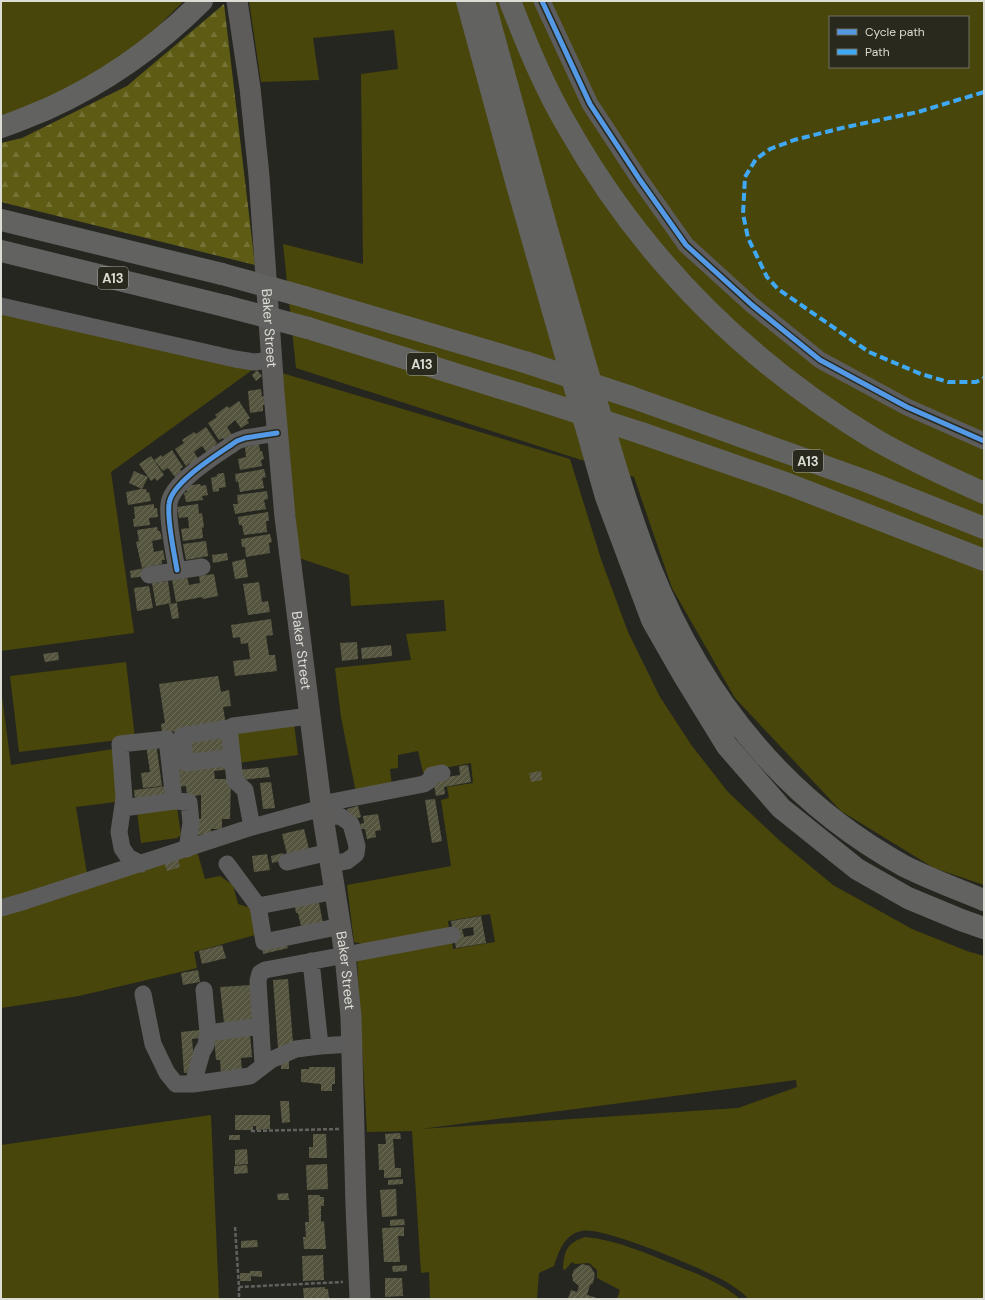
<svg xmlns="http://www.w3.org/2000/svg" width="985" height="1300" font-family="'DM Sans',sans-serif">
<style>
.green{fill:#48460a;fill-rule:evenodd}
.forest{fill:url(#forest-firs)}
.building{fill:url(#building-hatch);fill-rule:evenodd}
.lines{fill:none;stroke-linecap:round;stroke-linejoin:round}
.path{stroke:#626160;stroke-width:2.5;stroke-dasharray:4 2;stroke-linecap:butt}
.minor{stroke:#5d5c5c;stroke-width:17}
.major{stroke:#5d5c5b;stroke-width:21}
.highway{stroke:#626261;stroke-width:22}
.highway-bridge{stroke:#626261;stroke-width:22}
.quiet{stroke:#3fa9f5;stroke-width:4;stroke-dasharray:8 4;stroke-linecap:butt}
.cycleway-casing{stroke:#29291d;stroke-width:8}
.cycleway{stroke:#5399e6;stroke-width:5}
.labels{text-anchor:middle;dominant-baseline:central;stroke-width:4;stroke-linejoin:round;paint-order:stroke}
.shield{fill:#29291d;stroke:#a6a79e;stroke-width:1}
.shield-label{font-size:13px;font-weight:bold;fill:#dcddd5}
.street-label{font-size:14px;fill:#dcddd5;stroke:#29291d}
</style>
<defs>
<pattern id="forest-firs" width="22" height="20" patternUnits="userSpaceOnUse"><rect width="22" height="20" fill="#5d5b14"/><path d="M5 1l3.5 6h-7zM16 11l3.5 6h-7z" fill="#747235"/></pattern>
<pattern id="building-hatch" width="6" height="6" patternUnits="userSpaceOnUse"><rect width="6" height="6" fill="#55553f"/><path d="M-1 1l2-2M0 6l6-6M5 7l2-2" fill="none" stroke="#6d6d5a"/></pattern>
</defs>
<rect width="100%" height="100%" fill="#262620"/>
<path class="green" d="M1,1H184L142,42L64,92L1,117Z
M249,1H984V885L934,868L841,811L735,698L672,588L634,477L296,368L283,244L363,264L361,74L398,69L394,30L313,38L319,80L261,82ZM830,17H968V67H830Z
M1,306L255,368L111,472L134,633L1,651Z
M282,373L570,459L601,559L628,632L660,697L692,746L728,792L780,841L833,885L912,929L967,951L984,956V1299H749C742,1292 733,1286 725,1281C700,1268 604,1226 581,1231C564,1235 559,1251 554,1266L539,1273L537,1299H430L429,1272L421,1273L412,1131L367,1132L357,960L452,941L453,949L495,942L490,914L448,921L449,930L367,945L354,942L347,885L451,866L441,800L449,798L447,787L473,783L471,763L423,772L418,751L398,755V768L390,769L392,787L356,793L341,717L335,668L411,660L406,634L446,631L444,600L351,606L349,575L299,558ZM796,1080L797,1087L738,1108L421,1129Z
M126,662L135,738L19,752L10,676Z
M1,689L11,765L126,747L131,800L76,807L89,886L197,851L205,879L220,876L233,885L238,904L251,908L255,935L194,952L197,968L79,996L1,1008Z
M294,723L298,755L238,763L234,731Z
M177,807L181,835L177,838L141,843L137,812Z
M211,1115L219,1299H1V1145Z
M585,1237C617,1240 646,1253 675,1265C697,1274 722,1283 740,1299H617L620,1290L597,1278V1270L589,1263L575,1264L572,1262L565,1270L563,1269C564,1252 566,1243 585,1237Z"/>
<path class="forest" d="M224,4L255,265L1,202V143L22,138L127,86Z"/>
<path class="building" d="M257,370L262,376L256,381L252,375Z
M261,389L262,397L264,396L265,405H263V411L250,413L248,391Z
M239,401L250,418L247,420L249,423L241,428L235,420L227,427L232,435L224,440L223,438L219,440L208,423L217,417L215,415L227,406L229,408Z
M206,427L217,443L214,446L216,448L208,454L202,446L194,452L199,460L191,466L190,463L186,466L175,449L184,443L182,440L194,432L196,434Z
M259,444L260,451H262L264,459L261,460L262,466L240,470L238,459L246,457L245,447Z
M172,450L183,467L180,469L182,472L175,477L168,468L163,471L154,460L161,455L162,457Z
M151,456L164,475L157,481L155,478L151,481L139,464Z
M264,469L266,477L262,478L264,488L240,492L238,481L236,482L235,474Z
M134,471L148,477L142,489L129,483Z
M224,473L226,487L219,488V491L213,492L211,478L217,476V474Z
M200,484L201,486L206,485L208,495L202,496L203,500L186,502L184,493L187,492L186,486Z
M141,489H146L147,493L149,492L151,501L128,505L126,492Z
M267,491L268,499L264,500L266,509L235,514L233,504H238L237,495Z
M154,504V508H157L158,517L149,518L150,525L134,527L133,519H135L134,507Z
M198,504L199,514L202,513L204,527L202,528L203,538L183,541L181,529L189,528L188,517L179,518L177,507Z
M268,512L269,521H266L267,532L244,535L242,525H239L238,517Z
M157,527L158,531H160L162,539L152,541L154,552L163,550L165,560H162V564L142,568L136,542L139,541L137,530Z
M270,534L272,542L269,543L270,553L246,557L245,547H242L241,539Z
M206,541L208,556L186,560L183,544Z
M227,553L228,560L213,563L212,555Z
M245,559L248,577L235,579L232,562Z
M144,568L146,576L131,578L130,571Z
M214,574L218,596L203,599L202,597L176,602L172,580L187,577L189,585L194,584L200,583L199,576Z
M168,581L171,603L156,606L152,583Z
M259,582L262,602L268,601L270,612L248,615L243,584Z
M149,586L153,608L137,611L134,588Z
M177,603L179,618L172,619L169,604Z
M271,619L273,635L266,636L269,655H275L277,671L235,676L233,661L250,659L248,643L241,644L240,637L233,638L231,625Z
M357,642L358,659L342,661L340,643Z
M391,645L392,656L362,659L361,648Z
M58,652L59,660L45,662L43,654Z
M218,676L221,692L229,690L231,706L223,707L226,725L162,733L161,724L165,723L159,684Z
M226,733L229,753L188,758L186,739Z
M170,738L183,767L230,761L231,769L214,771L215,779H231L230,819H222V829H211L212,834L195,835L194,821H199V819H201V795L187,797L186,786L176,787Z
M156,743L162,786L143,788L141,773L150,772L146,745Z
M468,765L471,782L444,787L445,794L436,796L433,779L460,775L459,766Z
M268,767L270,777L240,780L239,770Z
M541,771L542,780L531,782L529,773Z
M271,782L275,808L263,809L260,783Z
M167,786L169,796L135,800L134,790Z
M435,799L442,841L432,843L425,800Z
M358,806L361,817L350,820L347,809Z
M378,814L381,830L375,831L376,837L367,839L365,829H361L360,824L364,823L363,816Z
M304,829L309,849L287,854L282,834Z
M283,853L285,860L272,863L271,856Z
M267,854L270,870L254,872L252,856Z
M178,859L180,867L167,871L164,863Z
M318,898L323,923L301,926L298,913H296L294,902Z
M481,916L486,943L456,948L451,921ZM473,927L474,935L464,937L462,929Z
M286,942L288,948L263,954L262,947Z
M222,945L226,958L202,964L199,951Z
M198,970L200,982L183,985L181,973Z
M288,979L293,1043L278,1048L273,980Z
M251,985L254,1020L224,1023L220,987Z
M200,1030V1038L192,1039L195,1072L184,1073L181,1032Z
M250,1033L252,1057L241,1058L242,1072L221,1074L220,1060H216L214,1037Z
M289,1060V1069H281V1061Z
M309,1067H335V1084H332V1091H321V1084L301,1082V1069H309Z
M280,1101H289L290,1122L282,1123Z
M235,1115H270V1129L256,1130V1126H253V1130H235Z
M400,1133L401,1139H393L395,1168H401V1177L384,1178V1170H379L378,1144H386L385,1134Z
M313,1134H326L327,1158H309V1147H313Z
M229,1135H240V1140H229Z
M247,1149L248,1164L235,1165V1150Z
M327,1164L328,1189L307,1190L306,1165Z
M247,1165L248,1173L234,1174V1166Z
M403,1179V1184L388,1185V1180Z
M396,1189L397,1216L382,1217L380,1190Z
M288,1193L289,1200H278L277,1194Z
M308,1195H320V1197H324V1206H321V1222L324,1221L326,1249H304L303,1237H306L305,1222H309Z
M404,1219L405,1225L390,1226V1220Z
M404,1227V1236H398L400,1262H384L382,1228Z
M257,1240L258,1247L241,1248V1241Z
M323,1255L324,1280L303,1281L302,1256Z
M582,1264L590,1266L595,1274L593,1283L590,1285L587,1295L601,1299H568L571,1290L577,1292L579,1286L573,1281L572,1275L574,1270Z
M407,1265V1271L393,1272L392,1266Z
M250,1271H262V1277L251,1276V1281H240V1273H250Z
M385,1278H402L403,1296L385,1297Z
M325,1287V1289H328L329,1299H304L303,1288Z"/>
<g class="lines">
<path class="path" d="M251,1131L339,1129
M235,1227L239,1287L343,1282
M239,1287V1299"/>
<path class="minor" d="M542,1L590,104L640,180L686,245L752,305L820,360L907,407L984,441
M1,306L235,359L254,362L272,360
M177,570C174,552 167,521 169,504C171,482 220,453 237,441L245,438L277,433
M149,575L202,567
M229,728L233,726L309,716
M232,757L186,763L182,736L229,728L235,781L245,790L252,827
M321,804L424,784L430,780L432,775L442,773
M123,808L174,801
M323,817L340,816L351,824L357,846L356,854L347,861L331,864
M287,862L329,852
M141,864L128,857L122,848L119,832L124,798L120,744L167,739L174,801L189,802L191,823L187,849
M227,864L258,906
M336,891L258,906L264,942L341,926
M1,908L25,901L252,827L322,808
M311,961L320,1046
M204,990L208,1033
M143,994L153,1044L167,1073L176,1084H193L250,1076L271,1060L296,1049L320,1046L352,1044
M263,1064L258,981L260,973L265,970L452,935
M193,1084L202,1052L206,1045L208,1033L261,1026"/>
<path class="major" id="s1" d="M237,1L250,88L259,176L274,393L285,517L321,804L345,955L351,1017L356,1206L360,1299"/>
<path class="highway" d="M467,1L517,185L606,497L652,620L684,676L727,746L781,808L857,869L908,898L961,920L984,928
M484,1C516,119 549,238 583,356C604,426 623,498 650,567C701,695 783,799 904,866C930,879 957,889 984,900
M510,1C527,45 545,89 569,129C643,259 748,363 876,440C911,460 948,477 984,493
M1,127C17,122 32,115 47,109C105,83 157,46 202,1
M1,220L222,274
M1,251L225,306
M305,297L525,362
M308,328L536,399
M631,397L866,481L984,528
M641,433L788,484L984,560"/>
<path class="highway-bridge" d="M222,274L305,297
M225,306L308,328
M525,362L631,397
M536,399L641,433"/>
<path class="quiet" d="M984,92L918,112L846,127L794,140L770,149L756,159L745,177L743,214L748,238L767,277L778,289L869,352L921,374L948,382H976L984,378"/>
<defs>
<path id="cycleway" d="M542,1L590,104L640,180L686,245L752,305L820,360L907,407L984,441
M177,570C174,552 167,521 169,504C171,482 220,453 237,441L245,438L277,433"/>
</defs>
<use href="#cycleway" class="cycleway-casing"/>
<use href="#cycleway" class="cycleway"/>
</g>
<g class="labels">
<g class="shield">
<rect x="98" y="267" width="30" height="22" rx="3"/>
<rect x="407" y="353" width="30" height="22" rx="3"/>
<rect x="793" y="450" width="30" height="22" rx="3"/>
</g>
<g class="shield-label">
<text x="113" y="278">A13</text>
<text x="422" y="364">A13</text>
<text x="808" y="461">A13</text>
</g>
<g class="street-label">
<text stroke="none"><textPath href="#s1" startOffset="329">Baker Street</textPath></text>
<text stroke="none"><textPath href="#s1" startOffset="653">Baker Street</textPath></text>
<text stroke="none"><textPath href="#s1" startOffset="976">Baker Street</textPath></text>
</g>
</g>
<rect width="985" height="1300" fill="none" stroke="#dcddd5" stroke-width="4"/>
<rect x="829" y="16" width="140" height="52" fill="#29291d" stroke="#717167"/>
<rect x="837" y="29" width="20" height="6" fill="#5399e6" stroke="#717167"/>
<text x="865" y="36" font-size="12" fill="#dcddd5">Cycle path</text>
<rect x="837" y="49" width="20" height="6" fill="#3fa9f5" stroke="#717167"/>
<text x="865" y="56" font-size="12" fill="#dcddd5">Path</text>
</svg>
